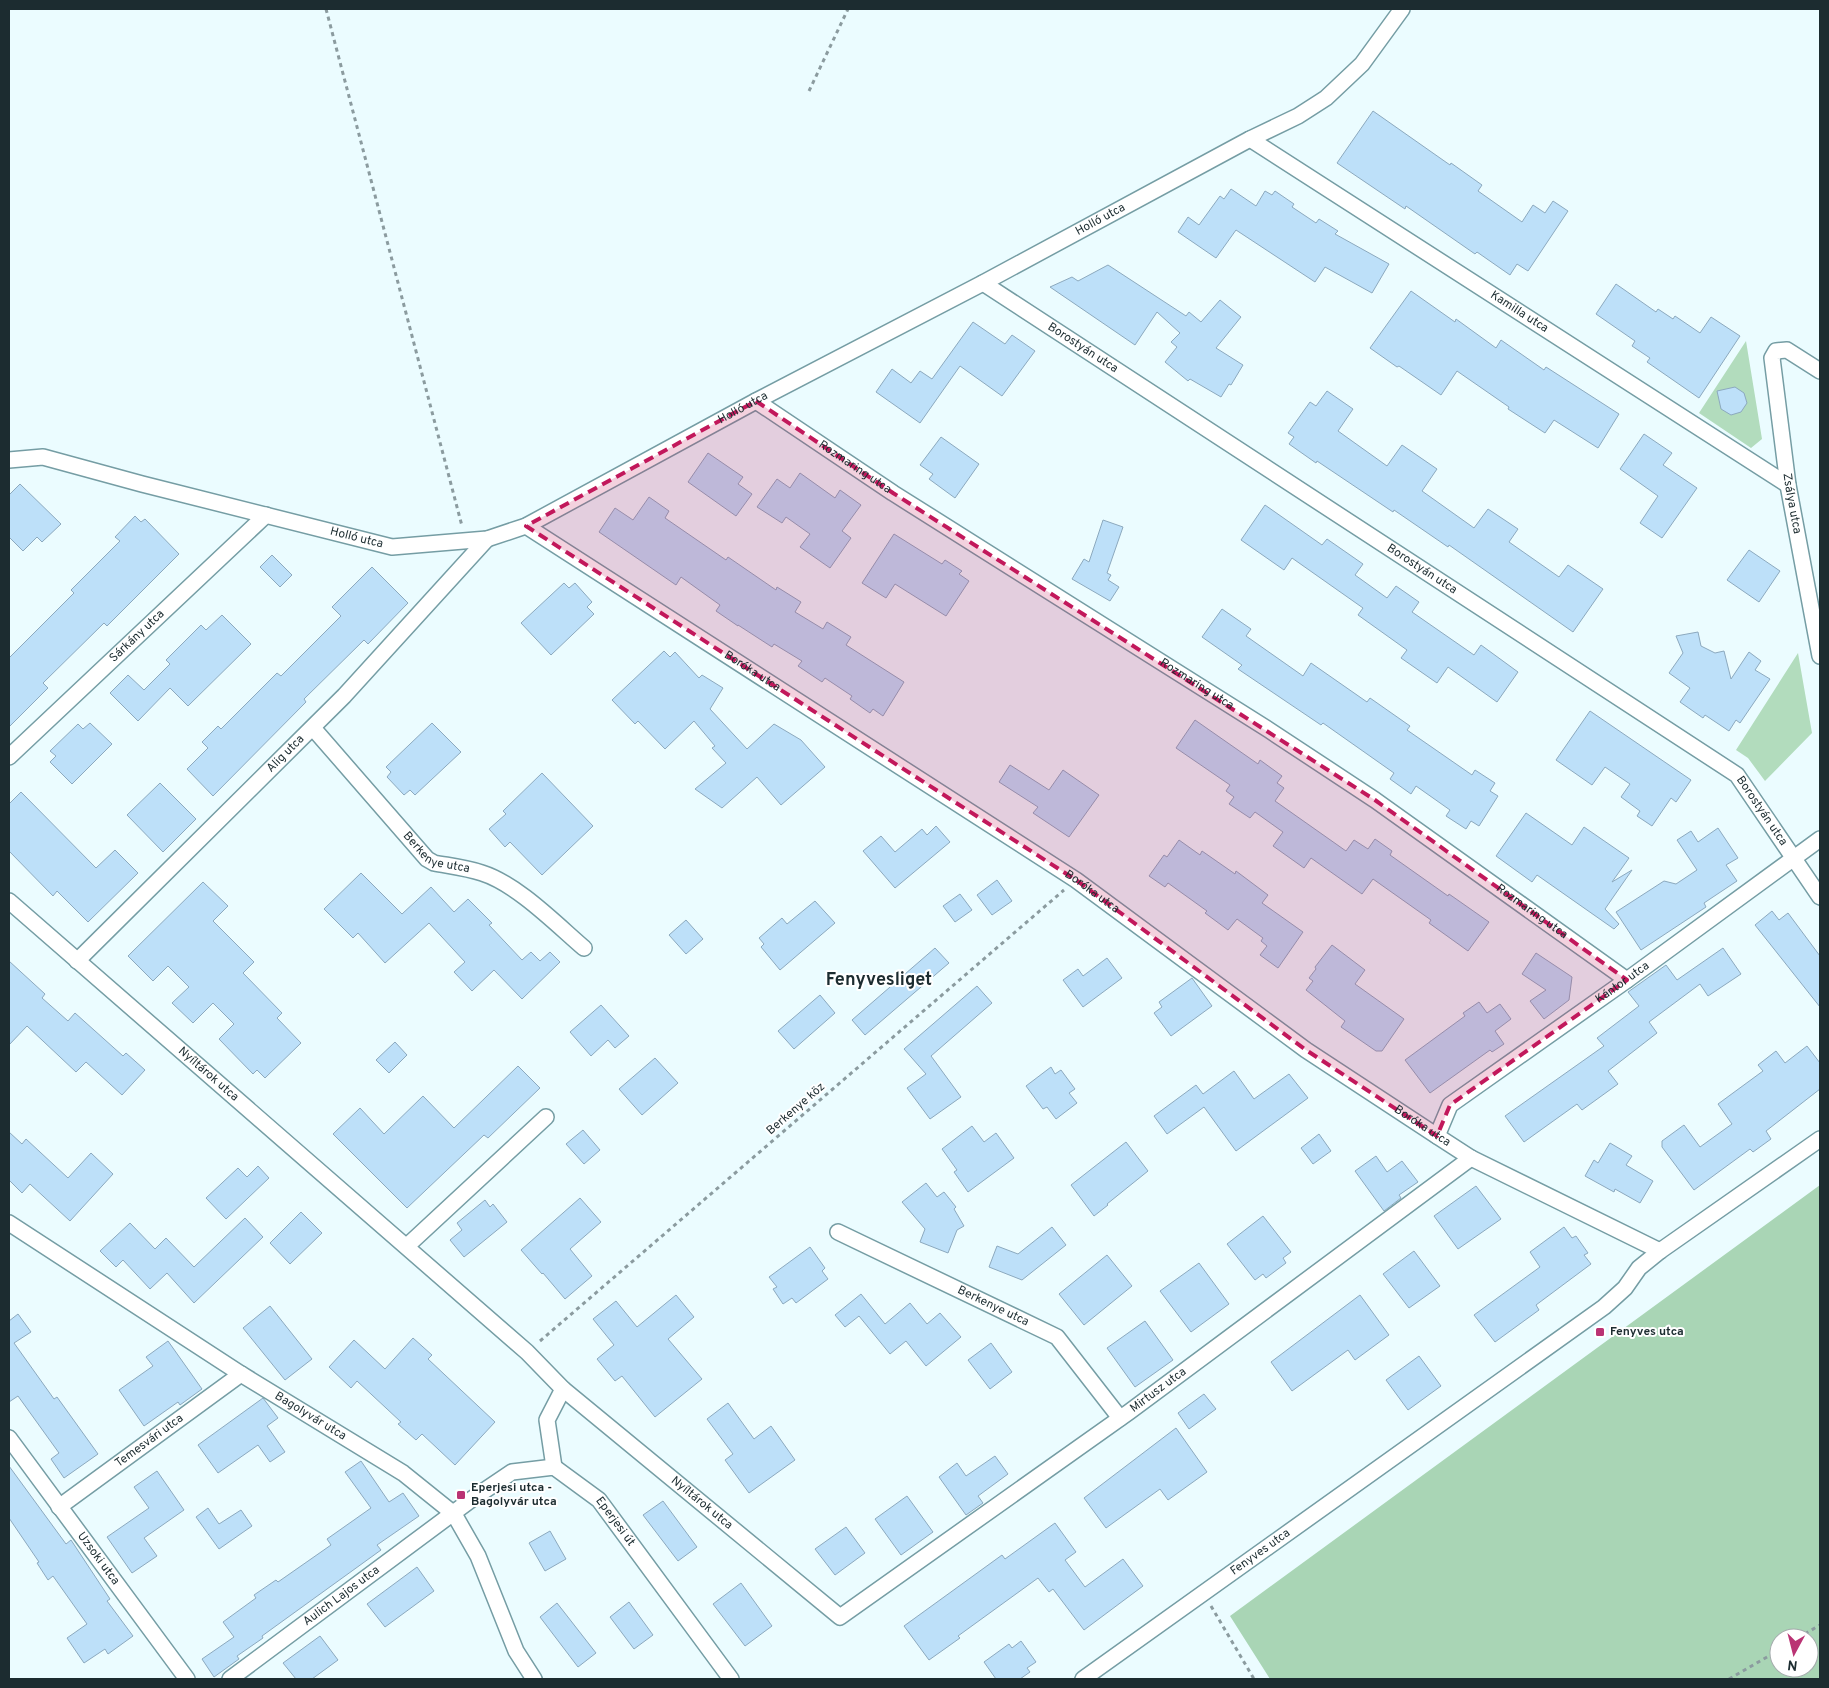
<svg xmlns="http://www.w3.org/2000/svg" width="1829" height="1688" font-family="Overpass,sans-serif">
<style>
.green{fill:#b2dcbd}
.forest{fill:#a9d5b5;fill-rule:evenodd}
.building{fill:#bde0f9;stroke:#8ca9be}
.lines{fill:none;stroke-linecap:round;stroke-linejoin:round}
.minor-casing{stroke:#759da4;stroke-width:18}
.path{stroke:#8b9b9f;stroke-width:3;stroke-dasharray:4 4;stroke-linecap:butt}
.minor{stroke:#fff;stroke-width:15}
.marked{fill:#c2185b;fill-opacity:0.2;stroke:#c2185b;stroke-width:4;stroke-dasharray:10 6;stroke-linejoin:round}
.poi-dot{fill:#ba3374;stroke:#fff;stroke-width:2}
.labels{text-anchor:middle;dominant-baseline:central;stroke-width:4;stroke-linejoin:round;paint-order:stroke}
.street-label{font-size:12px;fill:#1c2c30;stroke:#fff}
.poi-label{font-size:12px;font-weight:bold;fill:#1c2c30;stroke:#fff;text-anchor:start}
.district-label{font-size:18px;font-weight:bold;fill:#1c2c30;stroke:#fff}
</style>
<rect width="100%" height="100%" fill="#ebfcff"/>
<path class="green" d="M1746,341L1762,439L1751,448L1699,413Z
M1798,653L1812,733L1765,781L1748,758L1736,750Z"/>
<path class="forest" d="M1820,1185V1679H1270L1230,1616ZM1779,1638H1809V1668H1779Z"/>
<path class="building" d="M1373,111L1450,165L1451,163L1482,185L1478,191L1522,222L1533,205L1545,213L1553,201L1568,211L1528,271L1517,264L1510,275L1477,252L1475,254L1406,206L1405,209L1337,163Z
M1231,189L1256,206L1265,191L1272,195L1275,191L1294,204L1292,207L1316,223L1319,219L1338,231L1335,234L1389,264L1372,293L1325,267L1315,282L1236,230L1216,258L1178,232L1188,217L1199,225L1220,196L1224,199Z
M1108,265L1186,316L1189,312L1201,322L1220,300L1241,317L1216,348L1243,365L1231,385L1229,384L1221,397L1190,379L1188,381L1165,362L1177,347L1171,342L1180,333L1157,312L1135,345L1050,287L1072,277L1078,281Z
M1616,284L1656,312L1658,309L1673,319L1675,316L1700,333L1711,317L1740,336L1699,398L1647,362L1650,358L1632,346L1635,341L1596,314Z
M1411,291L1455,322L1456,319L1496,348L1501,340L1544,370L1546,367L1619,414L1598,448L1554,420L1545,433L1508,409L1509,407L1457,371L1441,395L1399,366L1397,367L1370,348Z
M973,322L1005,344L1012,335L1035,351L1002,396L960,366L920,423L876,392L892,369L911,383L920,371L932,379Z
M1735,387L1744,393L1747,403L1741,412L1731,415L1721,409L1717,391Z
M1327,391L1353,409L1338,431L1387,466L1402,445L1437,469L1422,491L1474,528L1488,509L1518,529L1509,542L1559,577L1568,565L1603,589L1573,632L1449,545L1448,547L1394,510L1393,512L1317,461L1316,463L1289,444L1294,437L1288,433L1310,402L1316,406Z
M1644,434L1672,453L1663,465L1697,488L1662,538L1640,523L1658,496L1620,469Z
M941,437L979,464L955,498L929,479L933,474L920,465Z
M708,453L743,477L738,484L752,494L736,516L688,482Z
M800,473L835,498L840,490L861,505L842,531L851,538L830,568L800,547L810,534L786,517L782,523L757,507L777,479L790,488Z
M20,484L61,524L42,542L37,537L23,551L9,537V495Z
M649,497L669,511L665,518L726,560L728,557L776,590L777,587L801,602L795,612L823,629L827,622L851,637L846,645L904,682L883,716L873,709L870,713L850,699L852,696L825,678L822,682L798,666L802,661L774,644L772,647L738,625V626L716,611L720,605L681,577L676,585L599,532L615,508L633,520Z
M1265,505L1322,545L1327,539L1363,564L1355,575L1387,598L1396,586L1419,602L1412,612L1474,655L1481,645L1518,672L1497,702L1448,667L1437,683L1401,658L1407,650L1358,615L1363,608L1292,558L1284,570L1241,540Z
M135,516L141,522L145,519L179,554L107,626L104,623L43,683L48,688L9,727V658L74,593L71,590L120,541L115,537Z
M1103,520L1123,527L1107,573L1111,575L1108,580L1119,587L1110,601L1072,579L1084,559L1089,562Z
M894,534L942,564L945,560L962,571L959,574L969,581L946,616L895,584L886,598L862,583Z
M1749,550L1780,571L1759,602L1727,580Z
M272,555L292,575L280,587L260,567Z
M372,567L408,603L368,644L364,640L304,699L306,702L213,796L187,769L208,748L202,742L218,726L221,729L277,673L281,676L341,616L332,607Z
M564,583L569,588L575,583L592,602L587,607L594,614L551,655L521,623Z
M1222,609L1251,629L1246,636L1303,676L1311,663L1367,702L1370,698L1410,726L1407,730L1472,775L1475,770L1495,783L1490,791L1498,796L1479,826L1471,821L1466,829L1446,816L1450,810L1416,786L1411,794L1390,779L1394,773L1323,723L1321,725L1238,669L1242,665L1202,637Z
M222,615L251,644L188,706L170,688L138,721L110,693L128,675L144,690L170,664L166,660L201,625L206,630Z
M1698,632L1701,646L1715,653L1724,651L1731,679L1749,652L1761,661L1755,670L1770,679L1740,723L1736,720L1729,731L1705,715L1703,718L1680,702L1690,688L1669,673L1683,653L1676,636Z
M664,651L670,657L675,652L699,678L702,675L723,688L710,709L747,749L774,724L801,740L825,767L781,805L757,777L722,808L695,789L726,763L712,748L715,746L694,721L665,749L638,721L635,724L612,700Z
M1590,711L1691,780L1676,802L1671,798L1652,826L1637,816L1640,811L1621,797L1630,784L1605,767L1592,785L1556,760Z
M1195,720L1258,764L1260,760L1282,776L1277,783L1284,788L1275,801L1346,851L1354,840L1368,849L1375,839L1392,851L1390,855L1448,896L1449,894L1489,922L1468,951L1429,923L1431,920L1373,879L1362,894L1311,858L1304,868L1273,846L1283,832L1255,812L1250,818L1229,804L1234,797L1226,791L1230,785L1176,748Z
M90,723L112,744L72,784L50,762L56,756L50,751L78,724L83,729Z
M432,723L461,752L415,795L410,790L404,795L387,777L391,772L386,767Z
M1010,765L1049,790L1063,770L1099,795L1069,837L1033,813L1038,807L999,782Z
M542,773L593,826L542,875L510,842L505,847L489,829L506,814L503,811Z
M160,783L196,819L163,852L127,815Z
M21,792L96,868L115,850L138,873L88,922L57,891L53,896L9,851V804Z
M1526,813L1572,845L1584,827L1629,858L1612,882L1632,870L1605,909L1619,924L1614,929L1537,875L1532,882L1496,856Z
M936,826L950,842L895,888L863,851L881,836L895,852L922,829L927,835Z
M1718,828L1738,858L1726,865L1737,881L1704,903L1706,907L1641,950L1616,912L1664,881L1676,884L1697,870L1677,840L1691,831L1698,842Z
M1179,840L1200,855L1202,851L1235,874L1236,871L1268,895L1262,903L1303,932L1278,968L1260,955L1267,946L1261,941L1263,938L1237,919L1228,930L1205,913L1207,911L1168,883L1165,887L1149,876L1164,855L1167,857Z
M361,873L402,914L431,887L454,912L468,899L492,923L489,925L522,960L531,952L540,961L550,952L560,962L522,999L494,970L472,991L454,972L465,962L429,923L385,963L358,933L353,938L324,909Z
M997,880L1012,901L992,915L977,895Z
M203,882L228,906L213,921L254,962L243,973L282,1013L277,1018L301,1043L265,1078L257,1070L253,1074L219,1039L234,1024L213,1003L193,1023L172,1003L189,987L168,966L153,981L128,956Z
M960,894L972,910L955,922L943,906Z
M815,901L835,923L780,970L761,947L764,944L759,938L782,918L787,924Z
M1772,911L1779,920L1788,913L1820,956V1007L1755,925Z
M686,920L703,939L686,954L669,935Z
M1332,945L1365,970L1355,984L1404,1019L1382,1051H1376L1341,1027L1345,1021L1306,990L1313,981L1309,978L1316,969L1315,967Z
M935,948L949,963L865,1035L852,1020Z
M1723,948L1741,974L1708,996L1700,984L1649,1022L1657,1033L1608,1071L1618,1084L1582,1110L1577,1104L1524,1142L1505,1116L1604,1046L1597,1038L1639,1006L1628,992L1666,965L1677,980Z
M1536,953L1572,977L1569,1000L1544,1019L1530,1001L1546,990L1522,974Z
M1107,958L1122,978L1083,1007L1063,980L1078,969L1083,976Z
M9,961L45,994L42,998L68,1021L75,1013L123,1056L126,1053L145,1070L122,1095L86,1062L76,1072L27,1026L9,1045Z
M1192,978L1212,1006L1171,1036L1154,1013L1162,1007L1159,1002Z
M977,986L992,1003L931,1056L961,1097L930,1119L907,1088L926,1074L904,1049Z
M820,995L835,1013L794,1049L778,1031Z
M1479,1002L1487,1013L1500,1004L1511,1019L1495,1031L1504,1044L1492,1052L1490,1050L1430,1093L1405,1060L1465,1016L1463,1013Z
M601,1005L629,1036L615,1048L608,1040L591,1056L570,1032Z
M395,1042L407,1055L389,1073L376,1060Z
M1807,1046L1820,1063V1089L1766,1131L1771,1139L1753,1152L1750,1149L1694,1190L1662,1147V1141L1684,1125L1700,1147L1732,1124L1718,1104L1763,1071L1758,1065L1776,1051L1785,1063Z
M655,1058L678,1083L642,1115L619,1089Z
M518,1066L540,1088L488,1138L484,1135L407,1208L333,1134L360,1108L384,1134L423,1096L454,1128Z
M1051,1067L1055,1074L1061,1070L1075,1089L1069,1093L1077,1103L1056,1119L1047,1107L1043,1109L1026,1086Z
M1234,1071L1254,1099L1289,1074L1308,1098L1236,1151L1204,1107L1167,1134L1154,1116L1196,1085L1203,1094Z
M972,1126L984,1142L996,1133L1014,1158L968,1192L954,1172L957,1170L942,1149Z
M583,1130L600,1150L584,1164L566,1144Z
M9,1132L22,1144L26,1139L68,1178L91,1153L113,1174L70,1221L30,1184L22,1193L9,1180Z
M1319,1134L1331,1151L1313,1164L1301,1148Z
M1126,1142L1148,1171L1107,1204L1108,1205L1094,1216L1071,1185Z
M1610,1143L1632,1156L1626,1165L1653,1181L1640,1203L1615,1189L1614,1192L1585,1176L1594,1160L1598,1163Z
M1376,1156L1387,1172L1402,1161L1418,1182L1399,1195L1401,1198L1384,1211L1355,1171Z
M258,1166L269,1178L226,1219L206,1198L238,1168L247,1177Z
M926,1183L937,1197L944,1192L956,1207L954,1209L964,1226L957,1230L948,1253L920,1242L925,1229L902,1202Z
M1476,1186L1501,1219L1458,1249L1434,1216Z
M580,1198L601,1222L570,1249L592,1276L565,1299L543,1273L542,1274L521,1250Z
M485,1200L490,1207L493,1204L507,1222L464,1257L450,1240L462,1230L457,1223Z
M301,1212L322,1233L290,1264L270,1243Z
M1263,1216L1291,1252L1283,1258L1286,1263L1266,1278L1263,1274L1255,1280L1227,1244Z
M245,1218L263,1237L194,1303L167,1273L150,1289L123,1260L116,1267L100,1251L130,1223L155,1249L166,1238L194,1267Z
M1052,1227L1066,1245L1022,1280L989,1267L997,1246L1018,1254Z
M1564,1227L1572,1238L1576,1236L1588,1253L1584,1255L1591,1264L1536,1305L1539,1310L1495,1342L1474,1315L1540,1267L1530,1252Z
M810,1247L825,1268L822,1271L828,1279L796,1303L792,1298L783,1304L773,1289L777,1287L769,1277Z
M1414,1251L1440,1286L1409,1308L1383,1274Z
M1107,1255L1132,1286L1084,1325L1059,1294Z
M1199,1263L1229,1304L1191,1332L1160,1291Z
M861,1294L885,1324L910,1303L927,1324L940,1313L961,1337L926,1366L906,1341L890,1354L859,1316L845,1327L835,1315Z
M676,1295L694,1317L668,1339L702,1379L655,1417L622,1376L615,1381L597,1359L614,1345L593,1319L616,1301L637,1327Z
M1360,1295L1389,1335L1355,1360L1348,1350L1292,1391L1271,1362Z
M270,1306L312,1359L285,1380L243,1328Z
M18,1314L31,1332L14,1343L54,1399L57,1397L98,1454L64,1478L51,1459L59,1453L18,1396L9,1402V1321Z
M1145,1321L1173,1360L1135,1387L1107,1348Z
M413,1338L432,1355L428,1359L495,1422L455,1465L422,1434L416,1440L398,1424L401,1422L357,1381L351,1388L329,1367L354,1340L385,1369Z
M168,1341L202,1389L180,1405L178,1402L144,1426L119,1390L153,1366L146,1357Z
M991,1343L1012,1372L990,1389L968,1360Z
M1419,1356L1441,1386L1408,1410L1386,1380Z
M1204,1394L1216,1409L1189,1429L1178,1413Z
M263,1398L278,1418L267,1426L285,1452L270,1462L258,1445L218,1473L198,1445Z
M728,1403L754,1439L771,1426L795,1460L749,1493L725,1460L733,1454L707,1419Z
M1176,1428L1207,1472L1168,1500L1160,1489L1106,1528L1084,1498Z
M995,1456L1008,1474L978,1496L983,1503L966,1515L939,1477L957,1463L966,1476Z
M361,1461L389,1502L403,1493L419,1516L377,1545L381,1550L262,1636L263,1638L237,1656L239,1659L214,1677L202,1659L234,1637L223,1622L256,1598L254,1595L276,1580L278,1582L331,1545L327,1539L371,1508L345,1472Z
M9,1466L66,1544L71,1540L110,1599L107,1601L133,1636L108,1654L105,1649L84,1663L67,1638L87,1624L53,1576L48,1580L37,1563L39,1562L9,1518Z
M157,1471L184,1510L144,1538L157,1556L132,1573L107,1537L149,1508L134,1487Z
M907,1496L933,1532L901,1555L875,1519Z
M663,1501L697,1547L678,1561L643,1515Z
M208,1508L219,1524L241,1510L252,1526L219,1549L196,1517Z
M1055,1523L1076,1552L1065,1560L1085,1587L1123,1559L1143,1586L1084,1630L1053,1589L1049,1592L1038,1578L958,1636L960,1638L929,1660L904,1626L1002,1555L1005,1559Z
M846,1527L865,1553L835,1575L815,1549Z
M550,1531L566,1559L545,1571L529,1543Z
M417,1567L434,1591L385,1627L367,1604Z
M741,1583L772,1626L745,1646L713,1604Z
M629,1602L653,1635L634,1649L610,1617Z
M557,1603L596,1653L578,1667L540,1617Z
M320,1636L338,1660L312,1679H296L283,1663Z
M1021,1641L1036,1662L1027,1668L1030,1672L1020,1679H996L984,1662L1009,1644L1012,1648Z"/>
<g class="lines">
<defs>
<g id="minor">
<path id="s1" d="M1250,139L1788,485"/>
<path id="s2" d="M983,283L1737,775L1820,897"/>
<path id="s3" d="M1820,371L1787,350L1776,351L1772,358L1788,485L1820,656"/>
<path id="s4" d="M756,401L893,493L1269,730L1375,800L1627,980"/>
<path id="s5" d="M9,460L43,457L142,484L392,547L487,539L526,526L756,401L983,283L1250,139L1298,116L1326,98L1362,64L1402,9"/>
<path id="s6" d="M526,526L1076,880L1306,1050L1437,1136L1471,1158L1660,1251"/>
<path id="s7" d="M313,728L427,859L434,863C450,866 467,868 482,873C517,884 556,924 584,948"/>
<path id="s8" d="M9,757L266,515"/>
<path id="s9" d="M9,901L527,1352L563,1389L840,1617L1129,1412L1471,1158"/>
<path id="s10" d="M77,961L344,696L487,539"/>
<path id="s11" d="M1437,1136L1450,1105L1627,980L1820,839"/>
<path id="s12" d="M9,1223L241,1374L403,1473L454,1514L478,1556L516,1651L534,1679"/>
<path id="s13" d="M838,1232L1057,1337L1120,1418"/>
<path d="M407,1246L546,1117"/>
<path id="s14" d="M9,1438L187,1679"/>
<path d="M554,1467L547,1420L563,1389"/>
<path id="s15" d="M59,1507L241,1374"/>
<path id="s16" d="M230,1679L472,1499L512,1472L554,1467L599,1500L731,1679"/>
<path id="s17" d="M1083,1679L1604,1307L1625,1288L1639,1268L1660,1251L1820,1139"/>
</g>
</defs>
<use href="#minor" class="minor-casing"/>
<path class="path" d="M326,9L462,526
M809,91L848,9
M540,1341L1064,890
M1211,1606L1254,1679
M1798,1638L1820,1625
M1729,1679L1779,1650"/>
<use href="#minor" class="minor"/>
</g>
<path class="marked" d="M756,401L893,493L1375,800L1627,980L1450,1105L1437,1136L1306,1050L1076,880L526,526Z"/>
<g class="poi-dot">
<rect x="1595" y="1327" width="10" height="10" rx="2.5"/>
<rect x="456" y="1490" width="10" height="10" rx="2.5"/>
</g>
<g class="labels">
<g class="street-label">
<text stroke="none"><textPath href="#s5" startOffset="1182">Holló utca</textPath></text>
<text stroke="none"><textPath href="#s1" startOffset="320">Kamilla utca</textPath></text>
<text stroke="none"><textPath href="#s2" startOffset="119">Borostyán utca</textPath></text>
<text stroke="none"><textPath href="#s5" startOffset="778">Holló utca</textPath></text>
<text stroke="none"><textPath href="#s4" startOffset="119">Rozmaring utca</textPath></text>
<text stroke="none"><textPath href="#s3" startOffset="205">Zsálya utca</textPath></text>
<text stroke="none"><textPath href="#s5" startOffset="358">Holló utca</textPath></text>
<text stroke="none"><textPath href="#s2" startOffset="524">Borostyán utca</textPath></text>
<text stroke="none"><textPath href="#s8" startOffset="176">Sárkány utca</textPath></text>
<text stroke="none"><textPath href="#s6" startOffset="269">Boróka utca</textPath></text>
<text stroke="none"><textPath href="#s4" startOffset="524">Rozmaring utca</textPath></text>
<text stroke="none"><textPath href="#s10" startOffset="294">Alig utca</textPath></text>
<text stroke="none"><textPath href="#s2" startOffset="944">Borostyán utca</textPath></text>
<text stroke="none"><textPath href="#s7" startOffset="179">Berkenye utca</textPath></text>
<text stroke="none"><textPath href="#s6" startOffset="674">Boróka utca</textPath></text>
<text stroke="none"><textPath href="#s4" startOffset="929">Rozmaring utca</textPath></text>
<text stroke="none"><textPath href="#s11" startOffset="245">Kántor utca</textPath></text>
<text stroke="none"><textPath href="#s9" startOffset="264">Nyíltárok utca</textPath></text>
<text transform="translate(796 1109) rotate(-41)">Berkenye köz</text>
<text stroke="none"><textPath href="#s6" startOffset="1079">Boróka utca</textPath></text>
<text stroke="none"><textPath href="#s13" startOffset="172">Berkenye utca</textPath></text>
<text stroke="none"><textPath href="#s9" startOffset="1488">Mirtusz utca</textPath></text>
<text stroke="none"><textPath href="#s12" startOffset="358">Bagolyvár utca</textPath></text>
<text stroke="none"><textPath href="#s15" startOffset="112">Temesvári utca</textPath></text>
<text stroke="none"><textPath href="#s9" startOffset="918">Nyíltárok utca</textPath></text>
<text stroke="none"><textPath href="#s16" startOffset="475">Eperjesi út</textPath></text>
<text stroke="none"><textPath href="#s17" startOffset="218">Fenyves utca</textPath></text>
<text stroke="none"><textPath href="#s14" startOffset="150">Uzsoki utca</textPath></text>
<text stroke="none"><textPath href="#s16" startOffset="139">Aulich Lajos utca</textPath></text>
</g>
<g class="poi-label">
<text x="1610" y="1332">Fenyves utca</text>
<text x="471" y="1488">Eperjesi utca -<tspan x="471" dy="14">Bagolyvár utca</tspan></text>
</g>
<g class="district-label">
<text x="879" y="980">Fenyvesliget</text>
</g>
</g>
<rect width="1829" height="1688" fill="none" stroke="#1c2c30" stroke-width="20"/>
<g transform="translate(1794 1653) rotate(187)"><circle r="24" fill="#ffffff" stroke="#a4abac"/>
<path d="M0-4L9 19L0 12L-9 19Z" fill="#ba3374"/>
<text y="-8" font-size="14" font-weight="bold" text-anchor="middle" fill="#1c2c30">N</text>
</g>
</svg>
